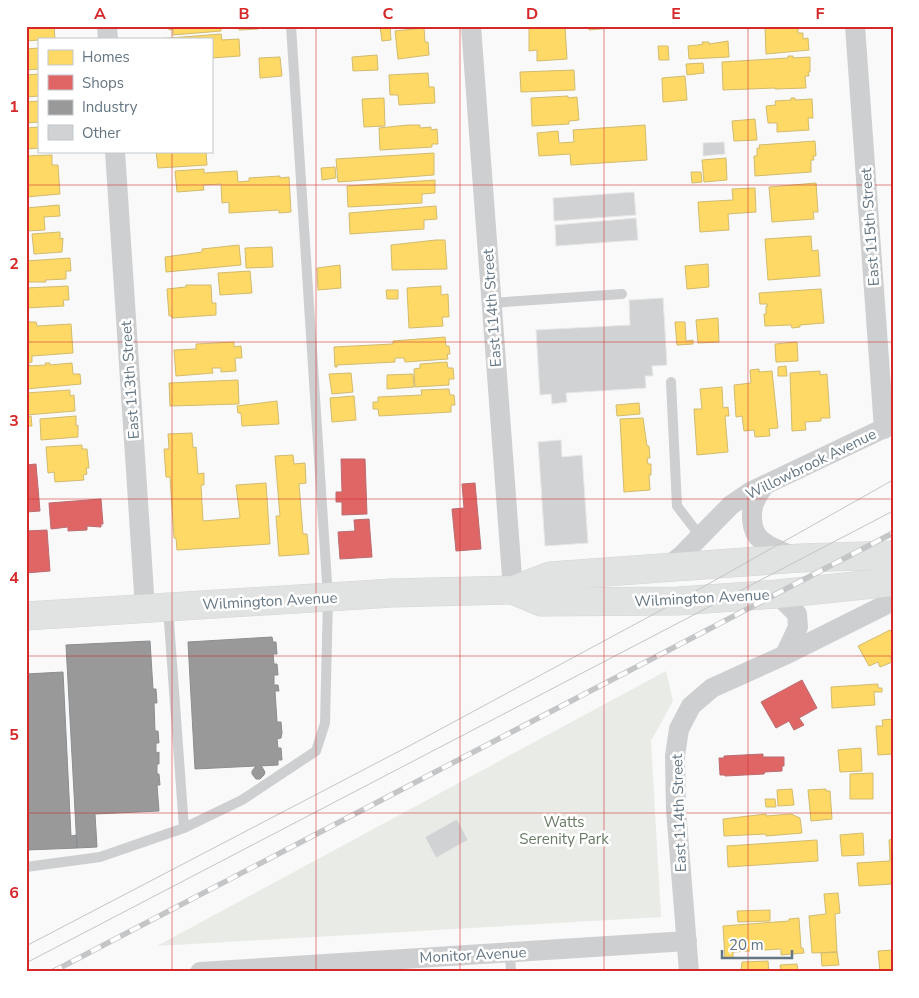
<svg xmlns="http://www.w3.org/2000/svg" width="919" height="998" font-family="'Nunito Sans',sans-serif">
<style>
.green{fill:#e8ebe6}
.homes{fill:#ffd966;stroke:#d1bb6f}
.shops{fill:#e06666;stroke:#bb6b6f}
.industry{fill:#999;stroke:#898e92}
.building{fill:#d0d2d3;stroke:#e8e8e8}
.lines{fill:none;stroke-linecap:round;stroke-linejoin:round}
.secondary-casing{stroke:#d5d6d7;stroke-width:29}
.service{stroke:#cecfd0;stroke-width:10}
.minor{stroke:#cecfd0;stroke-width:20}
.secondary{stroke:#e1e2e2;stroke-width:28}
.tram{stroke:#c3c5c6;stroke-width:1}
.rail-casing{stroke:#c3c5c6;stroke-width:5.5}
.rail{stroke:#fff;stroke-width:4;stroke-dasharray:11;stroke-linecap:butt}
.grid{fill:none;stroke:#d62828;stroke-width:1;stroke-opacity:0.55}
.labels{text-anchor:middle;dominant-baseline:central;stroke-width:5;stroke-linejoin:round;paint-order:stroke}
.street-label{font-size:15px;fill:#657683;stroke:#fff}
.park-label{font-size:15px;fill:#687a64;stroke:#fff}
.neatline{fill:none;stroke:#d62828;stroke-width:2}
.grid-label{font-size:16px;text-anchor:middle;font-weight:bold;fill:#d62828}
</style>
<rect width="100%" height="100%" fill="#f9f9f9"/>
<path class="green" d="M666,671L673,701L651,741L661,917L157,946Z"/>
<path class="homes" d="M26,26H54L55,39H39V40L26,41Z
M169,26H221V31L173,35V29L169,30Z
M239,26H258V29L239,30Z
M380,26H390L391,40L382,41Z
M529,26H565L567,59L537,61V50L529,51Z
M589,26H611V28L589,30Z
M765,26H798V33H803V39L808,38L809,50L766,54Z
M424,28L425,42H428L429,55L398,59L395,31Z
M221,34L222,40L239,39L240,56L211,58V39H157Z
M728,41L729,57L689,59L688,46L698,45L703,44L702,42H709V44Z
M658,46H668L669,60H659Z
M39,48V69L26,70V49Z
M377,55L378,70L353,71L352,57Z
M788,56H793V58L810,57V72H808L809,76H805L806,88L775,89V88L723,90L722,62L788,58Z
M280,57L282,76L260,78L259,58Z
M703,63L704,73L687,75L686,64Z
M574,70L575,90L521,92L520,72Z
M428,73L429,87H434L435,103L399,105L398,95H390L389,75Z
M39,74V96L26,97V75Z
M685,76L687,100L663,102L662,78Z
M568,96V98L577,97L579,120L569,121V124L532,126L531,98Z
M384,98L385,126L364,127L362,99Z
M791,98H795V100L812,99L813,118H808L809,130L777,132V123H768L766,106L776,105L775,101L791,100Z
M39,101V122L26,123V102Z
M755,119L757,140L734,141L732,121Z
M408,125H420V128L431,127V130L437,129L438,144H432V147L380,150L379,128Z
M645,125L647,160L571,165L570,154L539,156L537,133L558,131L559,143L574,142L573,130Z
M39,127V148L26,149V128Z
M815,141L816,156H813L814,160H811V172L755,176L754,156H757V148H760L759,145Z
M156,151H206L207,165L158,168Z
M434,153V175L338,182L336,159Z
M52,155V165H58L60,194L26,197V156Z
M726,158L727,180L704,182L702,160Z
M335,167L336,178L322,180L321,168Z
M204,169V173L237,171L238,182L249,181V178L280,176V178L289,177L291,212L279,213V210L229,213V202L222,203L221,184L203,185L204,190L177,192L175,171Z
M691,172H701L702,182L692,183Z
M435,180V193L422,194V203L348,207L347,186Z
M816,183L818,212H813L814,219L772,222L769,187Z
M755,188L756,212L728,214L729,230L700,232L698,202L733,200L732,189Z
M59,205L60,216L44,217L45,230L26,231V208Z
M436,206L437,219L424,220V229L350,234L349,213Z
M60,232V239L63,238L62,252L34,254L32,234Z
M811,236L812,251L818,250L820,276L768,280L765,239Z
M436,240H445L447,269L392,270L391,245Z
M239,245L241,265L166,272L165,257L202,252V249Z
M272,247L273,267L246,268L245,248Z
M70,258L71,271H66V279L45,280L46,282H26V261Z
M708,264L709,287L687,289L685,266Z
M340,265L341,288L318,290L317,268Z
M250,271L252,293L220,295L218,273Z
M186,285H211L212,303H216V315L172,318V316H169L167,289L186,287Z
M68,286L69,300H63L64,306L26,308V288Z
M441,286V295L448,294L449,317H442L443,326L409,328L407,288Z
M821,289L824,323L800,325V327L792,328L791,325L765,326L764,314H766V306H768L767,304H760L759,293Z
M386,290H398V299H387Z
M718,318L719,342L698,343L696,320Z
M26,322H36L37,326L71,324L73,353L32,356V362L26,363Z
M675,322H685L686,341L693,340V344L677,345Z
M445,337L446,346H449L450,354H447L448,359L405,362L404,358H395V362L337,365V367H335L334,347L393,344V341Z
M234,342V347L241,346L242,358H235L236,371L221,372V368H212L213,373L176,376L174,350L196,349V344Z
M797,342L798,361L776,362L775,344Z
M447,362L448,368H453L454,379H449V385L415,387L414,369L420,368V364Z
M45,363H50V365L72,363L73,374H80L81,384L26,389V365H30V366L46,365Z
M786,366L787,376H778V367Z
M759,369V372L772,371L778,428L769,429L770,436L755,437L754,430L744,431L742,416L736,417L734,385L751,383L750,370Z
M820,371V375L827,374L830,418H821V421L805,422L806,430L792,431L790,373Z
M351,373L353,392L332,394L329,374Z
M413,374L414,387L387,389V375Z
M238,380L239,404L170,406L169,383Z
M722,387L723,408L728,407L729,416H725L728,452L697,455L694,409H702L700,389Z
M449,389L450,395H454L455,405H451V412L379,416L378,409H373V402H378V397L422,395L421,390Z
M70,390V396L74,395L75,411L26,415V393Z
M354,396L356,420L332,422L330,398Z
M277,401L279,424L242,426L241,413H238L237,406Z
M639,403L640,414L617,416L616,405Z
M31,416L32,426H26V417Z
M76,416V426L78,425V437L41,440L40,419Z
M643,418L647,446H649L650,458H647L648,464H651V475H649L650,490L624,492L620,419Z
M192,433L193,448L196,447L198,474L204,473V485H201L203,521L240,518L236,485L266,483L270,544L177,550L176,538H174L170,477H166L164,449H169L168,434Z
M82,445V449H87L89,468H86L87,474L83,475L84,480L55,482L54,472L48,473L46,447Z
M293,455L294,464L305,463L306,483L299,484L303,534H307L309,554L279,556L276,516H280L275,456Z
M890,630L893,636V655L890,657L892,662L880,667L878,662L869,666L858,646Z
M878,684V688H882V692H874L875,705L832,708L831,687Z
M893,719V754L878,755L876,726H883L882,720Z
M861,748L862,771L840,772L838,750Z
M873,773V799H850V774Z
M792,789L794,805L778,806L777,790Z
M826,789V791H830L832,819L811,821L808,790Z
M765,799H775L776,807H766Z
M766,814V816L791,814L800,818L802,833L766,836V834L724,836L723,819Z
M863,833L864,855L842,856L840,835Z
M893,839V884L859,886L857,863L890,861L889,840Z
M817,840L818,861L728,867L727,846Z
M838,893L840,913L835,914L837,952L812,953L809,916L826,914L824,894Z
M770,910V921L738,922L737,911Z
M799,918L801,948H803L804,953L781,955V949L733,952V958H725L723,926L789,921V919Z
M893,950V971L880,972L878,951Z
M837,952L839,965L822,966L821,953Z
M768,961L769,972H741L742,962Z
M797,964L798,972H781L780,965Z"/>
<path class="shops" d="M341,459H365L367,514L342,515V502H336V492H342Z
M36,464L40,511L26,512V465Z
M475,483L481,549L456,551L452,509L464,508L462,484Z
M101,499L103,524H101V527L87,526V530L68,531V527L51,529L49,503Z
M369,519L372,557L340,559L338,532L355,531L354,520Z
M47,530L50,571L26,573V531Z
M802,680L817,708L799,718L804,725L794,730L789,721L776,728L761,702Z
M763,754V757H784V766H782V771L765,772L764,774L725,776V775H720L719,758H724V756Z"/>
<path class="industry" d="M272,637L273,642H276L277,654H273L274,664H277L278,675H274V685H278L279,691H275L277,722H281L282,733L281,738L277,739L278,748H281L282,760H278V765L260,766L262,767L265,772L264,775L260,779H256L252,774V771L256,766L195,769L188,642Z
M150,641L153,689H156L157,703H154L155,731H158L159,743H156V753L159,752V764H157V774H159L160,785H157L159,811L95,814L97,847L77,848L66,645Z
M63,672L71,836L76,835L77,848L27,850L26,674Z"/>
<path class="building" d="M724,142L725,154L703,156V143Z
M634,192L636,215L554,221L553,198Z
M636,218L638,240L556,246L555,225Z
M663,298L667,365L652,366L653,376H645L646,388L566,393L567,402L552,404L551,394L540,395L536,330L630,325L629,300Z
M561,440L562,457L582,455L588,543L545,546L538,442Z
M457,819L468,840L436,858L425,837Z"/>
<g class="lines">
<defs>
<path id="secondary" d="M513,590L541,602L678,601L777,594L893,582
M26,616L392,593L513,590L550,576L801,558L893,555"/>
</defs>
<use href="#secondary" class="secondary-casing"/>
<path class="service" d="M491,303L622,294
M671,382L677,506L700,536
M184,828L242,800L316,751L325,723L328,598L291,26
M26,867L100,857L184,828L168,608
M510,953L511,972"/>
<path class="minor" d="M107,26L108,39
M471,26L513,590
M855,26L884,429
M115,151L145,608
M765,485C762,489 758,494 756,499C750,510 750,531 761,540C771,549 785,553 797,557
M665,568L681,556L731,505L750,492L893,424
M777,594L797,614L798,627L785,655
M200,972L687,941
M689,972L676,809L675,756L679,729L691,706L712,688L785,655L893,601"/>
<use href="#secondary" class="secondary"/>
<path class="tram" d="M26,946L411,745L678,601L893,480
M26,963L893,511"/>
<defs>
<path id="rail" d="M52,972L893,533"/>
</defs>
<use href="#rail" class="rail-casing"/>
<use href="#rail" class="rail"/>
</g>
<path class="grid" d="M172,26V39M316,26V972M460,26V972M604,26V972M748,26V972M172,151V972M26,185H893M26,342H893M26,499H893M26,656H893M26,813H893"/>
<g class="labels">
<g class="street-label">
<text transform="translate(870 227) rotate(-94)">East 115th Street</text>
<text transform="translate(492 308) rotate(-94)">East 114th Street</text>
<text transform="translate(130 380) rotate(-94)">East 113th Street</text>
<text transform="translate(811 464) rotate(-26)">Willowbrook Avenue</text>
<text transform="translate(702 598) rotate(-3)">Wilmington Avenue</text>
<text transform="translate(270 601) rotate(-3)">Wilmington Avenue</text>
<text transform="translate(679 813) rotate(-92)">East 114th Street</text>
<text transform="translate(473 955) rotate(-3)">Monitor Avenue</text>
</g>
<g class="park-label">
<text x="564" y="822">Watts<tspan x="564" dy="17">Serenity Park</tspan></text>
</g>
</g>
<rect width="919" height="998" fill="none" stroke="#ffffff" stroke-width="55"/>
<rect x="38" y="38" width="175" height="115" fill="#ffffff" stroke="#c1c8cd"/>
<rect x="48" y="50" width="25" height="15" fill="#ffd966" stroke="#c1c8cd"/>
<text x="82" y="62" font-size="15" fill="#657683">Homes</text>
<rect x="48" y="75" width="25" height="15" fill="#e06666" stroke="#c1c8cd"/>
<text x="82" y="88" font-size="15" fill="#657683">Shops</text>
<rect x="48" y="100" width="25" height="15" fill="#999999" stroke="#c1c8cd"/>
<text x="82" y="112" font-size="15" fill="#657683">Industry</text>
<rect x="48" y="125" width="25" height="15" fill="#d0d2d3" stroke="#c1c8cd"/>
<text x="82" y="138" font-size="15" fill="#657683">Other</text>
<path d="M722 950v8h70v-8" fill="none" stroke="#657683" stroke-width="2.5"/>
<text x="729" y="950" font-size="15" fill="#657683" stroke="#ffffff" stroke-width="4" paint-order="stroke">20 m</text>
<rect x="28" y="28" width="864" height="942" class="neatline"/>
<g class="grid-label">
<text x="100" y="19">A</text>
<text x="244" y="19">B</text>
<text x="388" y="19">C</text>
<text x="532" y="19">D</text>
<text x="676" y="19">E</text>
<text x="820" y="19">F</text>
<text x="14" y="112">1</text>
<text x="14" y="269">2</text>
<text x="14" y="426">3</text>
<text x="14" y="583">4</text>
<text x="14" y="740">5</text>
<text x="14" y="898">6</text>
</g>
</svg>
